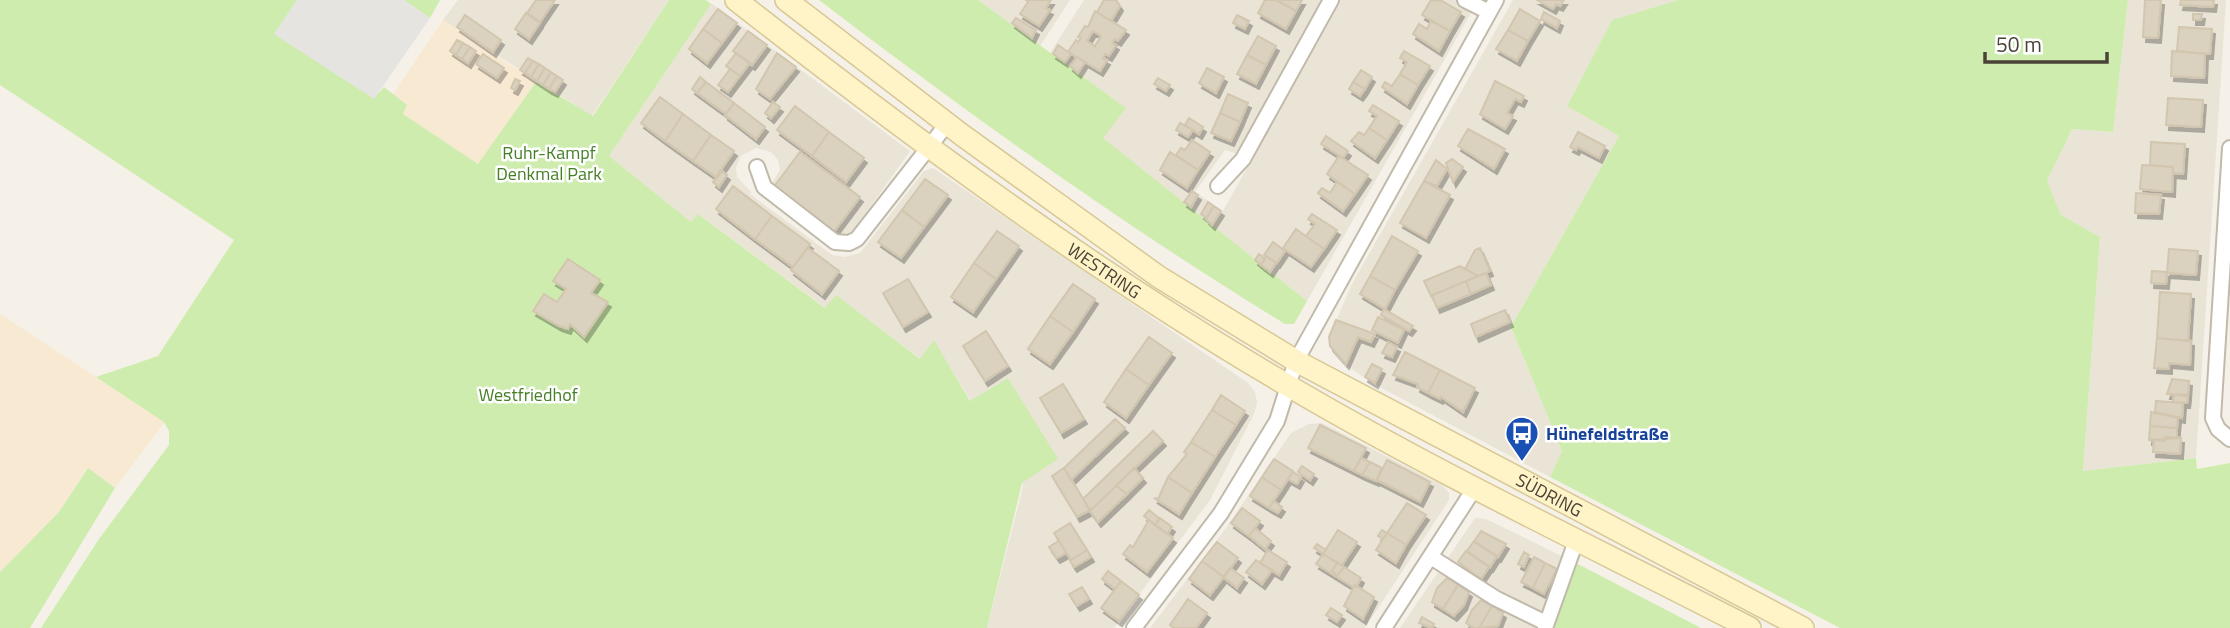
<svg xmlns="http://www.w3.org/2000/svg" width="2230" height="628" font-family="'Titillium Web',sans-serif">
<style>
.residential{fill:#e9e4d6}
.commercial{fill:#f8e9d2}
.green{fill:#ceecae}
.parking{fill:#e6e4e0}
.building{fill:#dad1bf;stroke:#d3c6af;stroke-width:2;fill-rule:evenodd;filter:url(#shadow)}
.lines{fill:none;stroke-linecap:round;stroke-linejoin:round}
.minor-casing{stroke:#c1baaa;stroke-width:18}
.secondary-casing{stroke:#d8c895;stroke-width:24}
.minor{stroke:#fff;stroke-width:14}
.secondary{stroke:#fff3c8;stroke-width:21}
.labels{text-anchor:middle;dominant-baseline:central;stroke-width:5;stroke-linejoin:round;paint-order:stroke}
.park-label{font-size:18px;fill:#447f25;stroke:#fff}
.street-label{font-size:18px;fill:#494236;stroke:#fff}
.transit-label{font-size:18px;font-weight:bold;fill:#164399;stroke:#fff;text-anchor:start}
</style>
<defs>
<filter id="shadow"><feDropShadow dx="3" dy="5" stdDeviation="0" flood-color="#0004"/></filter>
</defs>
<rect width="100%" height="100%" fill="#f5f1e8"/>
<path class="residential" d="M458,0H669L592,116L443,20Z
M978,0H1070L1040,46Z
M1084,0H1321L1238,154L1225,150L1195,192L1223,211L1340,0H1459L1471,13L1307,301L1102,138L1126,108L1050,53Z
M1513,0H1678L1612,20L1567,106L1619,136L1511,327L1562,451L1550,477L1374,384L1347,366L1330,346L1329,337L1352,284Z
M2128,0H2226L2196,458L2083,471L2100,237L2061,215L2047,181L2072,129L2113,132Z
M711,3L910,151L853,231L840,236L770,186L780,170L778,160L771,152L756,148L741,156L736,168L737,177L751,192L750,194L832,255L845,257L860,253L924,171L933,168L1248,383L1255,392L1257,403L1254,414L1210,500L1114,628H987L1023,487L1008,378L971,401L934,341L921,359L836,296L826,308L698,214L692,223L609,156Z
M1322,423L1442,485L1449,493V500L1365,628H1150L1226,528L1291,433L1309,424Z
M1475,518L1486,519L1574,562L1552,628H1400Z"/>
<path class="commercial" d="M443,20L536,82L478,164L403,114L393,94Z
M0,314L165,422L115,488L87,468L59,512L0,572Z"/>
<path class="green" d="M0,0H297L275,34L374,98L384,87L407,105L403,114L478,164L536,82L593,116L669,0H706L711,4L609,156L691,222L698,214L825,308L836,295L920,359L934,340L970,401L1008,378L1058,459L1022,483L987,628H41L99,539L169,445V431L164,422L96,377L158,356L234,240L0,85Z
M404,0H440L430,18Z
M819,0H978L1126,108L1103,138L1307,301L1294,324H1285C1123,225 970,115 819,0Z
M1678,0H2128L2113,132L2072,129L2047,181L2061,215L2100,237L2083,471L2196,458L2197,469L2230,463V628H1840L1550,477L1562,451L1511,327L1619,136L1567,106L1612,20Z
M88,468L115,488L30,628H0V572L59,512Z
M1574,562L1701,628H1552Z"/>
<path class="parking" d="M297,0H404L430,18L374,99L274,34Z"/>
<path class="building" d="M536,0H555L540,22L527,13Z
M1026,0H1051L1046,8L1050,10L1039,26L1020,14L1028,2Z
M1104,0H1116L1120,6L1111,21L1097,12Z
M1265,0H1276L1296,11L1286,29L1258,13Z
M1276,0H1302L1296,11Z
M1431,0L1442,1L1461,12L1450,31L1422,15Z
M1537,0H1564L1560,6L1556,4L1553,9Z
M2145,0H2161L2158,38L2143,37Z
M2181,0H2214L2213,7L2180,5Z
M718,9L737,23L722,43L703,29Z
M1520,9L1540,21L1528,41L1508,30Z
M1095,11L1126,30L1118,41L1115,39L1112,43L1116,45L1109,56L1105,54L1103,58L1107,60L1100,71L1068,52L1076,40L1078,42L1081,38L1078,37L1085,26L1088,27ZM1093,31L1101,36L1095,46L1087,41Z
M1544,12L1560,21L1557,28L1541,19Z
M526,13L540,23L529,39L515,29Z
M2193,14H2202L2201,20H2193Z
M465,15L501,40L493,52L457,27Z
M1237,15L1249,21L1245,29L1233,23Z
M1016,18L1036,30L1032,38L1012,23Z
M1431,21L1450,31L1439,51L1413,34L1419,24L1427,29Z
M2179,27L2212,29L2210,54L2177,51Z
M703,29L722,43L707,63L689,49Z
M1508,30L1528,41L1517,61L1496,49Z
M748,31L767,45L752,65L733,51Z
M1258,36L1276,46L1266,65L1247,55Z
M457,40L463,43L456,55L450,51Z
M463,43L470,47L462,59L456,55Z
M1058,45L1071,54L1065,62L1053,54Z
M470,47L476,51L468,63L462,59Z
M1404,51L1430,66L1418,85L1400,74L1407,62L1400,58Z
M2172,51L2205,54L2204,78L2171,76Z
M736,53L750,63L740,76L726,66Z
M777,53L796,67L770,99L756,89Z
M483,54L504,68L497,78L476,64Z
M1247,55L1266,65L1256,84L1237,74Z
M1077,57L1085,62L1078,73L1070,66Z
M528,58L533,61L525,73L520,70Z
M533,61L539,64L531,77L525,73Z
M539,64L545,68L537,81L531,77Z
M545,68L551,72L543,85L537,81Z
M1207,68L1224,77L1216,93L1199,83Z
M730,69L740,76L728,92L718,85Z
M1361,70L1372,77L1365,89L1353,82Z
M551,72L557,76L549,89L543,85Z
M1400,74L1418,85L1407,104L1382,87L1385,82L1392,86Z
M557,76L563,80L555,92L549,89Z
M700,77L706,82L697,93L692,89Z
M1158,78L1170,85L1166,91L1154,84Z
M515,79L520,81L515,90L511,88Z
M1495,81L1524,96L1521,102L1515,99L1507,113L1513,116L1505,129L1480,114Z
M706,82L734,103L726,114L697,93Z
M1353,82L1365,89L1360,96L1349,89Z
M1228,94L1248,103L1240,122L1220,113Z
M660,97L683,114L665,141L641,123Z
M2168,98L2203,100L2201,127L2166,125Z
M773,102L780,107L771,118L765,113Z
M734,103L765,127L756,139L725,115Z
M1373,105L1399,121L1387,140L1369,128L1377,116L1369,111Z
M795,106L829,132L812,156L777,130Z
M1220,113L1240,122L1231,141L1211,133Z
M683,114L711,135L693,161L665,141Z
M1189,118L1203,127L1199,134L1185,125Z
M1180,123L1193,130L1188,137L1176,130Z
M1369,128L1387,140L1375,158L1351,141L1359,132L1364,135Z
M1468,129L1505,149L1494,169L1458,146Z
M829,132L864,158L846,182L812,156Z
M1578,132L1605,146L1599,158L1578,147L1576,150L1570,147Z
M711,135L734,151L716,177L693,161Z
M1326,136L1348,151L1343,158L1321,144Z
M1192,140L1210,152L1198,170L1176,155L1181,148L1185,150Z
M2151,142L2185,144L2183,174L2173,173V167L2150,165Z
M800,152L860,197L833,233L773,188Z
M1170,152L1198,170L1187,188L1160,170Z
M1339,156L1368,175L1355,194L1327,174Z
M1452,159L1463,167L1453,182L1446,163Z
M1436,160L1447,169L1437,186L1424,181Z
M2142,165L2173,167L2172,192L2140,189Z
M722,171L727,175L719,187L713,182Z
M925,179L948,195L924,227L902,210Z
M1424,181L1450,195L1426,238L1400,223Z
M1337,182L1355,194L1343,211L1318,193L1322,188L1330,193Z
M733,186L772,216L755,239L716,209Z
M1192,191L1198,195L1191,207L1184,202Z
M2136,193L2161,195L2159,214L2135,213Z
M1208,202L1214,206L1206,218L1201,214Z
M1214,206L1221,211L1212,225L1206,219Z
M902,210L924,227L901,258L878,242Z
M1312,214L1337,230L1324,249L1306,236L1315,224L1308,219Z
M772,216L810,244L793,267L755,239Z
M1296,229L1324,249L1311,267L1283,248Z
M997,231L1019,246L996,279L974,263Z
M1392,236L1418,251L1395,290L1370,276Z
M1273,242L1285,251L1277,263L1264,255Z
M808,248L839,271L822,294L791,270Z
M1480,248L1490,271L1478,276L1465,269L1475,250Z
M2169,249L2198,251L2196,275L2167,273Z
M1259,254L1265,259L1261,265L1255,260Z
M1266,256L1276,263L1270,272L1261,265Z
M568,259L600,280L591,293L608,302L584,337L570,324L568,329L559,326L533,311L544,294L557,302L566,289L553,281Z
M974,263L996,279L973,312L951,297Z
M1460,266L1478,276L1431,296L1424,281Z
M2152,271L2167,272L2166,284L2151,283Z
M1486,273L1491,285L1471,294L1466,281Z
M1370,276L1395,290L1385,309L1360,294Z
M908,279L928,312L903,327L883,293Z
M1466,281L1471,294L1437,308L1432,295Z
M1073,284L1095,299L1073,332L1050,316Z
M2160,292L2191,294L2188,341L2157,338Z
M1384,309L1413,326L1409,331L1381,315Z
M1505,310L1510,322L1476,337L1471,324Z
M1050,316L1073,332L1050,364L1028,349Z
M1378,317L1404,330L1398,343L1372,330Z
M1336,320L1375,334L1371,342L1358,337L1346,364L1330,346L1329,337Z
M986,331L1008,366L985,381L963,346Z
M1149,337L1172,353L1149,385L1126,369Z
M2157,338L2191,341L2190,365L2169,363V369L2154,368Z
M1388,342L1397,347L1392,357L1382,353Z
M1405,352L1440,370L1428,393L1417,387L1418,384L1393,375Z
M1372,364L1382,369L1375,383L1365,377Z
M1126,369L1149,385L1126,418L1104,402Z
M1440,370L1475,388L1463,412L1441,397L1440,399L1428,393Z
M2172,379L2189,381L2188,395L2167,394Z
M1063,384L1084,419L1061,433L1040,398Z
M1221,395L1245,411L1236,425L1212,410Z
M2174,395L2188,396L2187,403L2173,402Z
M2156,401L2183,403L2182,418L2155,412Z
M1212,410L1236,425L1215,457L1191,442Z
M2151,412L2178,418L2177,428L2150,426Z
M1115,419L1125,428L1071,480L1064,468Z
M1320,425L1366,448L1354,471L1308,448Z
M2150,426L2177,428V438L2149,440Z
M1153,431L1163,441L1090,511L1083,499Z
M2165,437L2181,438L2180,454L2153,452L2154,440L2165,441Z
M1191,442L1215,457L1192,493L1168,477L1187,454L1184,452Z
M1361,458L1370,462L1362,475L1354,471Z
M1274,459L1293,471L1281,490L1262,477Z
M1387,460L1430,482L1420,502L1377,480Z
M1370,462L1382,468L1376,481L1362,475Z
M1302,466L1314,474L1310,480L1298,472Z
M1064,468L1090,510L1077,517L1052,476Z
M1134,468L1143,478L1127,494L1116,486Z
M1293,472L1301,477L1297,484L1288,479Z
M1168,477L1192,493L1179,514L1154,498L1158,499Z
M1262,477L1281,490L1269,508L1250,496Z
M1116,486L1127,494L1098,522L1090,511Z
M1274,501L1282,507L1278,513L1269,508Z
M1407,503L1426,515L1406,545L1382,530L1387,533Z
M1242,508L1260,521L1249,536L1231,523Z
M1149,510L1160,519L1155,525L1144,516Z
M1160,518L1172,527L1167,534L1155,525Z
M1149,520L1173,538L1147,572L1123,554L1130,545L1133,547Z
M1070,523L1087,550L1071,560L1054,533Z
M1255,528L1271,541L1265,549L1249,536Z
M1338,530L1357,542L1342,565L1323,554Z
M1382,530L1387,533L1383,539L1378,536Z
M1481,531L1506,544L1498,557L1474,542Z
M1387,533L1406,545L1396,563L1376,550Z
M1059,541L1066,553L1057,558L1049,547Z
M1474,541L1497,556L1490,567L1467,551Z
M1217,542L1238,558L1224,577L1202,561Z
M1317,544L1326,550L1323,554L1314,548Z
M1087,550L1091,557L1074,567L1070,561Z
M1268,550L1287,562L1279,575L1260,563Z
M1466,551L1489,567L1481,579L1458,562Z
M1524,552L1529,555L1524,567L1518,564Z
M1323,554L1337,563L1332,571L1338,575L1344,567L1361,578L1357,586L1353,587L1316,564Z
M1534,557L1545,563L1533,588L1521,582Z
M1256,560L1272,570L1262,584L1246,572Z
M1202,561L1224,577L1210,595L1189,579Z
M1337,563L1344,567L1338,575L1332,571Z
M1545,563L1557,569L1544,594L1533,588Z
M1230,568L1244,578L1237,588L1223,577Z
M1108,571L1121,581L1115,589L1102,579Z
M1447,578L1458,585L1443,609L1432,602L1437,588Z
M1121,581L1139,595L1119,621L1101,608Z
M1355,585L1374,597L1363,619L1344,606Z
M1458,585L1469,592L1464,605L1454,616L1443,609Z
M1082,587L1089,599L1077,606L1069,594Z
M1188,599L1207,613L1196,628H1174L1170,625Z
M1481,600L1492,606L1479,628H1474L1466,623L1472,610Z
M1492,606L1503,613L1498,626L1479,628Z
M1331,608L1342,615L1337,622L1326,615Z
M1422,617L1434,624L1432,628L1419,623Z"/>
<g class="lines">
<defs>
<path id="minor" d="M1465,0L1489,12
M2230,148L2213,418L2218,429L2230,439
M757,167L764,187L835,242L849,243L857,239L947,124
M1218,186L1243,159L1331,0
M1431,557L1495,598L1546,623
M1134,628L1221,513L1277,421L1296,361L1496,0
M1384,628L1474,489
M1545,628L1576,541"/>
<g id="secondary">
<path id="s1" d="M736,0C912,138 1094,272 1287,385C1438,474 1595,548 1750,628"/>
<path id="s2" d="M786,0L962,135L1159,277L1296,361L1803,628"/>
</g>
</defs>
<use href="#minor" class="minor-casing"/>
<use href="#secondary" class="secondary-casing"/>
<use href="#minor" class="minor"/>
<use href="#secondary" class="secondary"/>
</g>
<defs>
<symbol id="bus-pin" viewBox="-11 -11 22 30"><path d="M0 17L-7.5 6A9.5 9.5 0 1 1 7.5 6Z" fill="#1a4fb4" stroke="#fff"/><path d="M-5-6H5V4H4V6H2V4H-2V6H-4V4H-5ZM-3.5-4V0h7V-4ZM-3.5 1.2v1.5H-2V1.2ZM2 1.2v1.5H3.5V1.2Z" fill="#fff"/></symbol>
</defs>
<g fill-rule="evenodd">
<use href="#bus-pin" x="1503" y="414" width="38" height="52"/>
</g>
<g class="labels">
<g class="park-label">
<text x="549" y="152">Ruhr-Kampf<tspan x="549" dy="21">Denkmal Park</tspan></text>
<text x="528" y="394">Westfriedhof</text>
</g>
<g class="street-label">
<text stroke="none"><textPath href="#s1" startOffset="457">WESTRING</textPath></text>
<text stroke="none"><textPath href="#s2" startOffset="912">SÜDRING</textPath></text>
</g>
<g class="transit-label">
<text x="1546" y="433">Hünefeldstraße</text>
</g>
</g>
<path d="M1985 52v10h122v-10" fill="none" stroke="#494236" stroke-width="3.5"/>
<text x="1996" y="52" font-size="21" fill="#494236" stroke="#ffffff" stroke-width="5" paint-order="stroke">50 m</text>
</svg>
